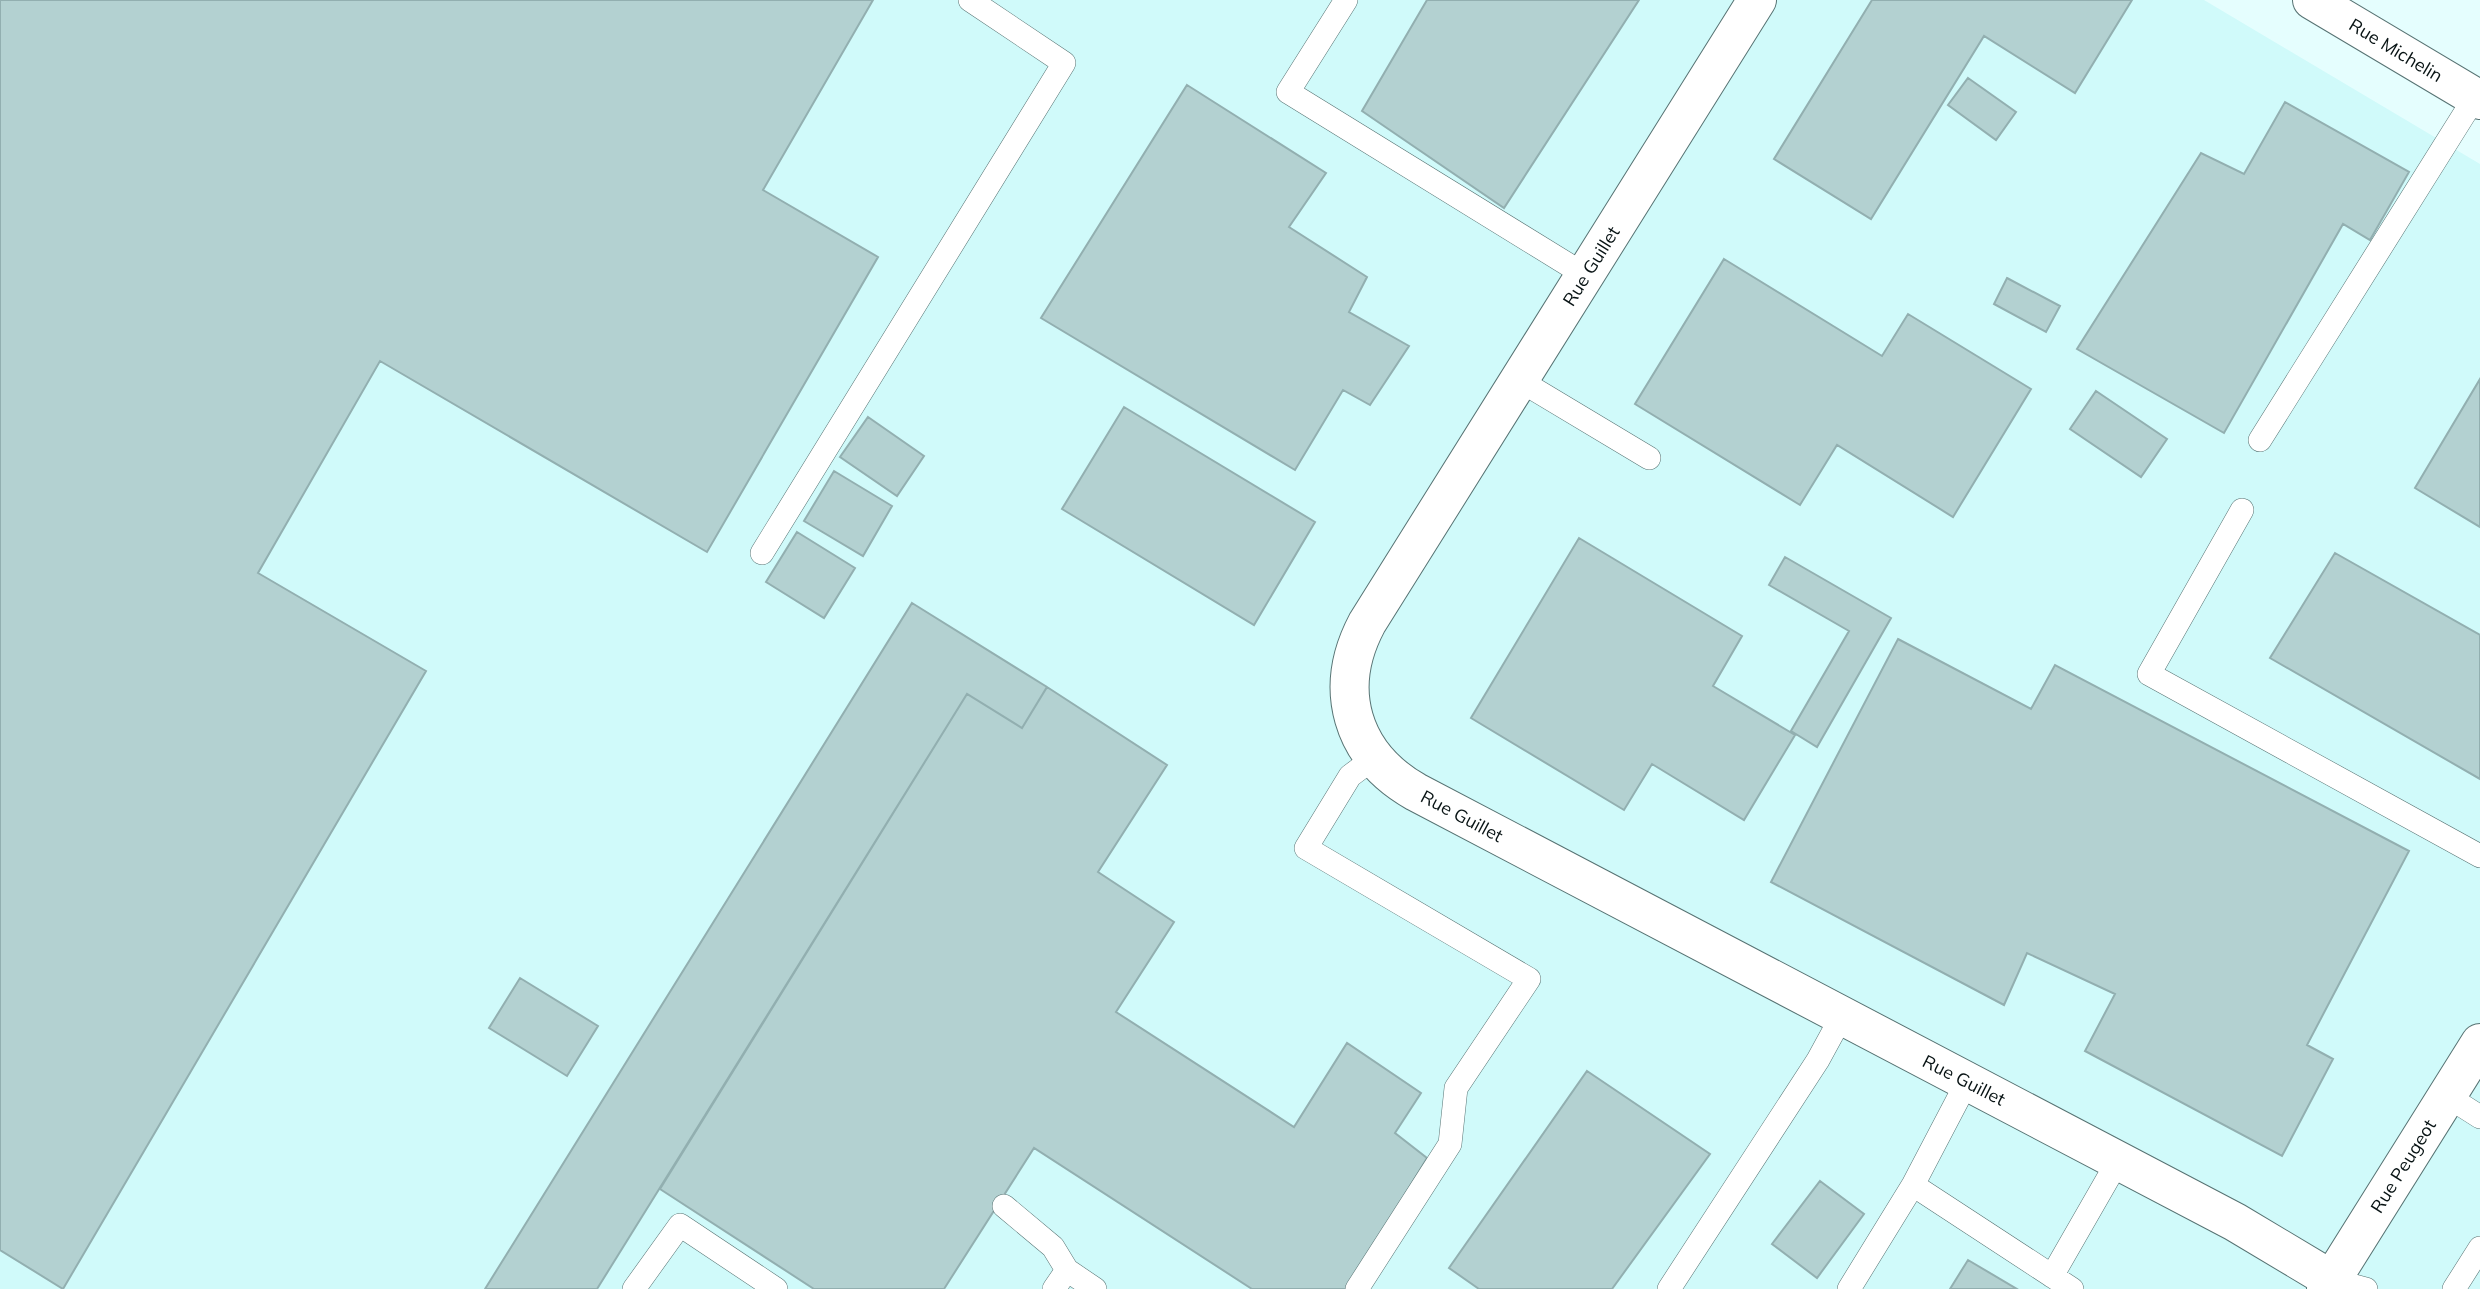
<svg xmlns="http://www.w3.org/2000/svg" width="2480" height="1289" font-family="Mulish,sans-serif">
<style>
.built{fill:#d0fafa}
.building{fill:#b3d1d1;stroke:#92afb0;stroke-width:2}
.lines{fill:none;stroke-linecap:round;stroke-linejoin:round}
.lane-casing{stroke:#577373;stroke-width:24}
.street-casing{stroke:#577373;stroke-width:40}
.lane{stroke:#fff;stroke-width:23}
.street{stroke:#fff;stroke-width:38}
.labels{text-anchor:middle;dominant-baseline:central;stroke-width:7;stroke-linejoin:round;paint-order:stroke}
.street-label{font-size:18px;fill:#081314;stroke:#fff}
</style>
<rect width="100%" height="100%" fill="#e5fefe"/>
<path class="built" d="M0,0H2204L2480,164V1289H0Z"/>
<path class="building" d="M0,0H873L763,190L878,257L707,552L380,361L258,573L426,671L63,1289L0,1250Z
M1427,0H1639L1504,208L1362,111Z
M1872,0H2132L2075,93L1984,36L1871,219L1774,159Z
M1968,78L2016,112L1996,140L1948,105Z
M1187,85L1326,173L1289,227L1367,277L1349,312L1409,346L1370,405L1343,390L1295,470L1041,318Z
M2285,102L2409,172L2370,240L2343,224L2224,433L2077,349L2201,153L2244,174Z
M1724,259L1882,356L1908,314L2031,389L1953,517L1837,445L1800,505L1635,404Z
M2007,278L2060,306L2046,332L1994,304Z
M2480,379V527L2415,488Z
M2096,391L2167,439L2141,477L2070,429Z
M1124,407L1315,522L1254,625L1062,509Z
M868,417L924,456L897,496L840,457Z
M834,471L892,506L863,556L804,521Z
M797,532L855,568L824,618L766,582Z
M1579,538L1742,636L1713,686L1795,735L1744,820L1652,764L1624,810L1471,718Z
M2335,553L2480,635V779L2270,658Z
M1785,557L1891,618L1817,747L1791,731L1849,631L1769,585Z
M912,603L1047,687L1022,728L967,694L597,1289H485Z
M1898,639L2031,709L2055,665L2409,851L2307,1045L2333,1059L2282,1156L2085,1051L2115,994L2027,953L2004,1005L1771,882Z
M1047,687L1167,765L1098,872L1174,922L1116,1012L1294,1127L1347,1043L1421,1093L1395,1133L1427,1158L1348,1289H1252L1034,1148L944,1289H814L660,1189L967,694L1022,728Z
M520,978L598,1026L567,1076L489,1028Z
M1587,1071L1710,1154L1612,1289H1479L1449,1268Z
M1820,1181L1864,1214L1817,1278L1772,1244Z
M1968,1260L2017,1289H1950Z"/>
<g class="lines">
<defs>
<path id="lane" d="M1346,0L1288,92L1585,275
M1519,380L1649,458
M2260,440L2475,97
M2242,510L2149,674L2480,856
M762,553L1064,63L970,0
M1967,1082L1913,1185L2072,1289
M2447,1096L2480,1117
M1004,1206L1053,1247L1067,1270
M2052,1276L2118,1161
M2332,1280L2366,1289
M634,1289L680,1225L776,1289
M1054,1289L1067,1270L1095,1289
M1357,1289L1450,1144L1456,1088L1529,979L1306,848L1350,776L1374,758
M1669,1289L1818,1060L1842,1016
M1849,1289L1913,1185
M2454,1289L2480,1248"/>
<path id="street" d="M1757,0L1367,623C1332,689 1351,755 1416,792L2235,1222L2332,1280
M2312,0L2480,100
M2326,1289L2480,1043"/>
</defs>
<use href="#lane" class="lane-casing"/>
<use href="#street" class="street-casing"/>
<use href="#lane" class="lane"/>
<use href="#street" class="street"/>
</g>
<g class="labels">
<g class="street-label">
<text transform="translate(2396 50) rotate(31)">Rue Michelin</text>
<text transform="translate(1591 266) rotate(-58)">Rue Guillet</text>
<text transform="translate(1462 816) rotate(28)">Rue Guillet</text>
<text transform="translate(1964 1080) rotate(27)">Rue Guillet</text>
<text transform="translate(2403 1166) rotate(-58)">Rue Peugeot</text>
</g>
</g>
</svg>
